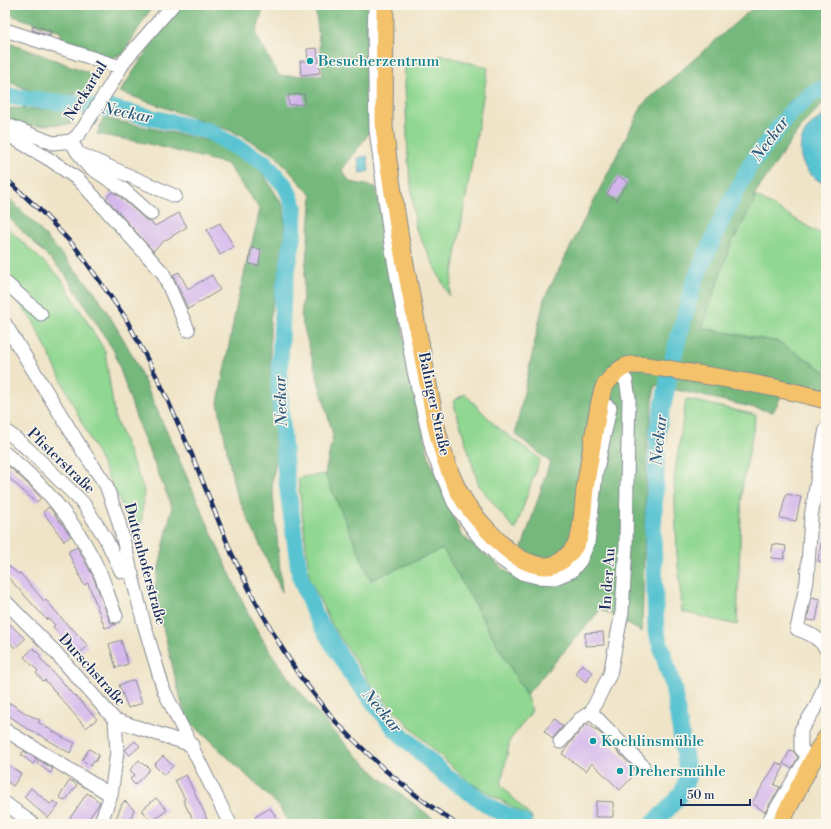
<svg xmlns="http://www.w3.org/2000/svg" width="831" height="829" font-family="'Libre Bodoni',serif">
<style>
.green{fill:#90d791;stroke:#568378}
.forest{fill:#74b87b;stroke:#48746c}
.water{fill:#58c3d1;stroke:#3a7998}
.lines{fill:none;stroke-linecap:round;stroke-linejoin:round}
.river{stroke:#58c3d1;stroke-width:17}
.building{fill:#d3b5ec}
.minor-casing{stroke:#858a92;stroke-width:15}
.major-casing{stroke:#858a92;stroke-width:19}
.minor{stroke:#fff;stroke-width:13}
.major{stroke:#f3c26a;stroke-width:17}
.rail-casing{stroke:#1b2f5e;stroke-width:4.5}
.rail{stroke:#fbf7ec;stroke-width:3;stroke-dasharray:9;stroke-linecap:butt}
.culture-dot{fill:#0f9aa8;stroke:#fbf7ec;stroke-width:1.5}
.labels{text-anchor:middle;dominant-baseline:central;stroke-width:3;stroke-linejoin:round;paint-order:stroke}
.culture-label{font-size:15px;fill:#0d838f;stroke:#fbf7ec;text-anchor:start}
.street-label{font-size:15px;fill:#1b2f5e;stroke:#fbf7ec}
.water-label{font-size:16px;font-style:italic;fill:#2d5b80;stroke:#fbf7ec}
</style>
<rect width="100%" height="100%" fill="#fbf7ec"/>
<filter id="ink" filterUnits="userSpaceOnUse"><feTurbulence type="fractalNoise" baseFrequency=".025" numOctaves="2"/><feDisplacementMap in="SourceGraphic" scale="8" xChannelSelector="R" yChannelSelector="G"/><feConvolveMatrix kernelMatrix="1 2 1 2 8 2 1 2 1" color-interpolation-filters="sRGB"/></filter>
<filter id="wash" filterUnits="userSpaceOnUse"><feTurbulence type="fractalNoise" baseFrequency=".012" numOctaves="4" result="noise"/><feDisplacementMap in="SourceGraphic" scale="16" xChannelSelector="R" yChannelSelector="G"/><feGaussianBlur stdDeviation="0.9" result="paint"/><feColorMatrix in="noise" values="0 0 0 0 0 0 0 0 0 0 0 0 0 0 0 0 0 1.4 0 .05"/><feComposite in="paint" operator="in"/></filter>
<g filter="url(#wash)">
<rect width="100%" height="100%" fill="#efe4c7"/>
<path class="green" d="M440,54L488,68L449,296L416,229L408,159L404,57L436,65Z
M826,77V99L786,103L821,78Z
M754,195L826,237V372L779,342L702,328L730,246L755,200Z
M5,226L60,277L105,351L115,418L144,490L140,543L33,321L5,286Z
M465,394L497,427L540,459L515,530L479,486L453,401Z
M686,399L756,415L742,489L737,625L682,612L677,554L674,479Z
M325,474L371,580L443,549L526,695L532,711L510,740L501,785L533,819L469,782L417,734L372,686L333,627L310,580L298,478Z"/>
<path class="forest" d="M5,5H153L123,54L108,59L58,44L61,32L5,13Z
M175,5H264L256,35L279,76L323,75L315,5H367L372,129L342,170L350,182L376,187L388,259L429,458L461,535L513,576L550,462L515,434L544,299L643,104L756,5H826V77L821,78L787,103L826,99V100L803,124L754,195L755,200L730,246L702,328L779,342L826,372V391L788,383L773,412L655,385L647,446L642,632L601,609L526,695L443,549L371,580L325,474L333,435L301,317L312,196L275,155L234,132L194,118L120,92L166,22Z
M9,43L98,76L88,93L47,98L5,80V56Z
M5,108L73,110V124L19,126L5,120Z
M103,118L211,141L260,169L284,207L285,237L270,320V349L276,458L272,482L282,592L235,491L218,403L237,303L260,210L227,164L145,143L97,134Z
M5,194L31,220L95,292L118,330L133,356L238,592L251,620L271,653L290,680L331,729L352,751L379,777L431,817L442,824H289L279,806L185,717L154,591L172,507L140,429L114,351L65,274L12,221L5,215Z"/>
<path class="water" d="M824,116H826V184C792,171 792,131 824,116Z
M367,156L369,171L360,173L358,158Z"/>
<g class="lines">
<path class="river" d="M5,96L115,109L208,131L265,163L286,187L294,207L293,238L283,294L279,386L286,476L300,577L315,615L351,674L395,729L447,777L494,809L525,824
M652,824L666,811L682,793L688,776L673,686L656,631L653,532L658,428L674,354L694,282L724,215L750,165L790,113L815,91L826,88"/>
</g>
<g id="blocks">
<path class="building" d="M33,25L51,31L50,36L32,30Z
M317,48L320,73L301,75L300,61H308L307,49Z
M304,94L305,104L289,105L288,95Z
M618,176L628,182L616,200L607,194Z
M112,192L118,195L146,220L151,222L155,226L179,213L187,227L164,241L153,251L106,198Z
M220,223L234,247L220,255L207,230Z
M251,248L261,249L259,266L249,264Z
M179,272L188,289L212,275L220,290L188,309L173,275Z
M5,463L28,484L41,498L37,502H35L5,474Z
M786,494L801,497L796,521L780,518Z
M49,507L71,536L64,541L43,512Z
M822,537H826V563L818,561Z
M773,544L786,546L784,559L771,558Z
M77,547L93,576L109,619L111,623L117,624L105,628L88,583L84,585L69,554V551Z
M5,563L18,574L20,573L44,601L46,600L70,628L71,627L88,646L77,655L53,627L55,625L48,618L47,620L5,574Z
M812,597L820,599L816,621L807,620Z
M5,619L25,639L15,648L5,637Z
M603,632L604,645L585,646V633Z
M121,640L128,664L116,668L109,644Z
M33,648L41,656L39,657L60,680H61L74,696L75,695L97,719L86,728L45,680L43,681L36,673L38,671L24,657Z
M582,664L593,673L586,682L575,673Z
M134,680L142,703L128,708L119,685Z
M10,703L27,714L40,720L38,722L64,738L75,743L70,753L38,734L21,725V724L5,713V710Z
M555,719L563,726L552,739L544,731Z
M588,724L600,733L637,772L620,790L592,763L586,771L562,754L574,738L585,725Z
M135,741L140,746L130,755L125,750Z
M89,749L99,755L95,762L94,761L91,766L82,760Z
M790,750L793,751L798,757L792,768L783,764Z
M24,751L37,759L33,764L21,755Z
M163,756L173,766L164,775L154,765Z
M39,760L53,769L50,773L37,763Z
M139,760L145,766L146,765L150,769L135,785L130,779L135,775L130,770Z
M5,762L21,774L13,786L5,780Z
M777,762L784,767L774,785L780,787L765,812L752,803Z
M186,775L205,814L208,824H194L190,812H189L183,800L185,799L175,780Z
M70,780L77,785L65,801L59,797Z
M31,788L50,804L53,801L59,805L48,818L24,797Z
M87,793L100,802L90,817L85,824H66Z
M156,798L167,810L152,822L142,810Z
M125,801L134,810L128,824H121L115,821L122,804Z
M596,801L613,802V817H595Z
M270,808L281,824H259L255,817Z"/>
</g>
</g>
<g filter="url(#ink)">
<use href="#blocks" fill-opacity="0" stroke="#858a92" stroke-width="1"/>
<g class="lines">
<defs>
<path id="minor" d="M375,5L374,34L376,130L391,244L414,371L433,453L454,503L478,536L502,560L521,573L537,577L555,578L572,571L580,561L588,543L596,474L610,408L600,401
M5,30L120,67
M5,124L53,143L63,142L71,141L77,136L84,127L113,81L125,60L173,5
M5,133L52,161L79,180L163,273L188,330
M71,141L78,153L175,196
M81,157L88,166L123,189L151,214
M5,282L41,314
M5,324L83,451L106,485L118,519L144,624L164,691L230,824
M616,373L626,380L629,399L627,480L626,546L622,612L610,674L591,712L643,766
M826,428L811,517L807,581L797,629C809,633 820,638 826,649
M5,430L29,450L83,503L106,539L121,571L132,573
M5,453C45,485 79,526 100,573C106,587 110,602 116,616
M5,601L56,653L115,720L192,745
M5,730L111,795
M560,742L580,719L591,712
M5,803L33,824
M100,824L111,795L117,752L115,720
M767,824L808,756L801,749V730L816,707L826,682"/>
<path id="major" d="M385,5L384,126L388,160L400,238L436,426C442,452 450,479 465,502C474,517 487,529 499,542C516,559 547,578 567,556C572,551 576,545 579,538C583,522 583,505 585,489C588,468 592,447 595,427C598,414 599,400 604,387C606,383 616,372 621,369C624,367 629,365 632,365C652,365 672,370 691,373C737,380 782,388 826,400
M780,824L818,750L826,738"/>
</defs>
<use href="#minor" class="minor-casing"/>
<use href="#major" class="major-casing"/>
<use href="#minor" class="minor"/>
<use href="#major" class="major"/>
<defs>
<path id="rail" d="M5,178L41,211L76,248L125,317L160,383L192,455L231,552L255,601L282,648L299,675L335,721L359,745L385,770L417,796L456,824"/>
</defs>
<use href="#rail" class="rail-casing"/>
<use href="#rail" class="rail"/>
</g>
</g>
<g class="culture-dot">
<circle cx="310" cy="61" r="4"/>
<circle cx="593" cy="741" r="4"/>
<circle cx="620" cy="771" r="4"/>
</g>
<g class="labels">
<g class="culture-label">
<text x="318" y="61">Besucherzentrum</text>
<text x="601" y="741">Kochlinsmühle</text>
<text x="628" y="771">Drehersmühle</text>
</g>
<g class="street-label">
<text transform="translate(86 91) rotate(-58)">Neckartal</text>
<text transform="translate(434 404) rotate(78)">Balinger Straße</text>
<text transform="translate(61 461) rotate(44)">Pfisterstraße</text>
<text transform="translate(145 564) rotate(75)">Duttenhoferstraße</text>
<text transform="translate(608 579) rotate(-86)">In der Au</text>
<text transform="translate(92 670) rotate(48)">Durschstraße</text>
</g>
<g class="water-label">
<text transform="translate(127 113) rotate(11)">Neckar</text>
<text transform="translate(770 139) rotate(-53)">Neckar</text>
<text transform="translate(281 401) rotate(-92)">Neckar</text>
<text transform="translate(659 440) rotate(-84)">Neckar</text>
<text transform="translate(382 711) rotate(50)">Neckar</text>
</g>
</g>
<rect width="831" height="829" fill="none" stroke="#fbf7ec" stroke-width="20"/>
<path d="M681 799v6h69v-6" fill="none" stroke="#1b2f5e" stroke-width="2"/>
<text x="687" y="799" font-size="12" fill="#1b2f5e" stroke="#fbf7ec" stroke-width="3" paint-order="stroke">50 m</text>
</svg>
